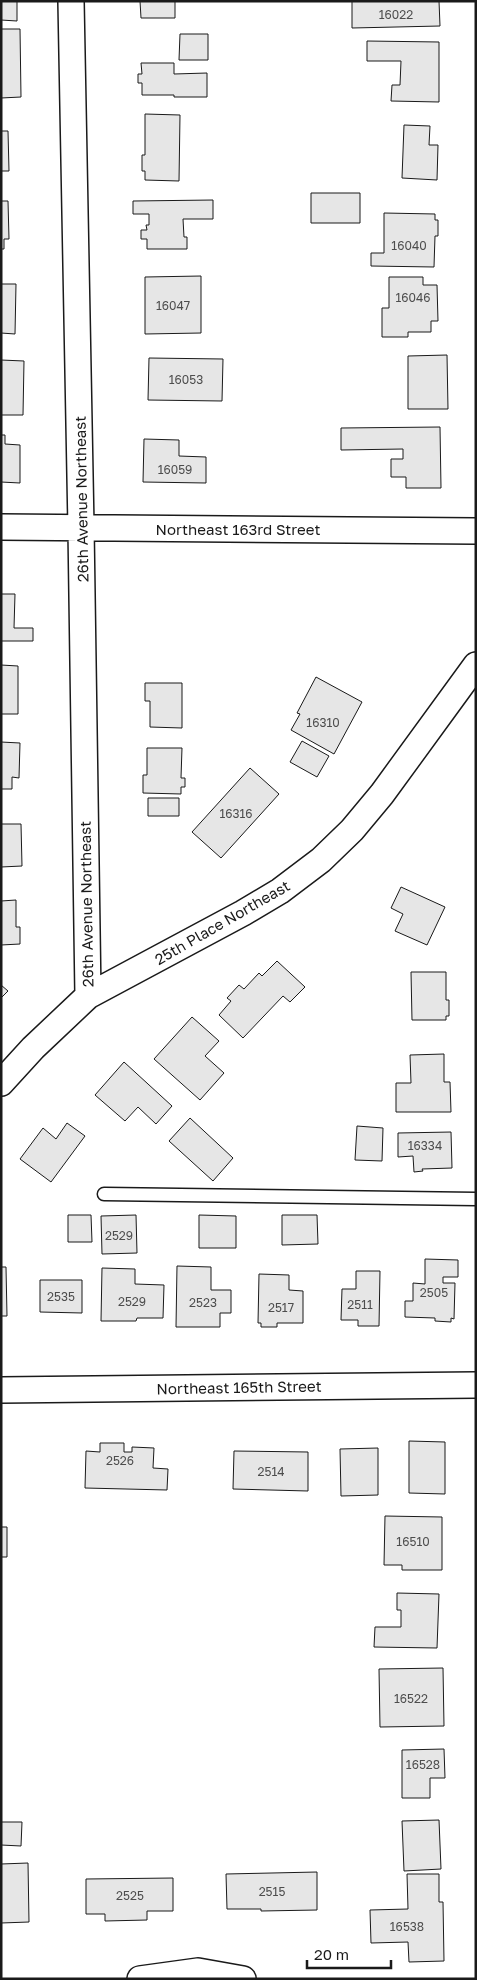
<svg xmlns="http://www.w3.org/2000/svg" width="477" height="1980" font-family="'Golos Text',sans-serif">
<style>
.building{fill:#e6e6e6;stroke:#1a1a1a}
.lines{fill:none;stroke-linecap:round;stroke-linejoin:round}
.service-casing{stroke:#1a1a1a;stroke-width:15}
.minor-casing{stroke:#1a1a1a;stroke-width:28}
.service{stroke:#fff;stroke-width:12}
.minor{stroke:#fff;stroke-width:25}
.labels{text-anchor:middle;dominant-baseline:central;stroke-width:4;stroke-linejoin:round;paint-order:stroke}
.number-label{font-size:12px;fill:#4d4d4d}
.street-label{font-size:15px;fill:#1a1a1a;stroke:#fff}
</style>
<rect width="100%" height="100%" fill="#fff"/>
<path class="building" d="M1,1H17V21L1,20Z
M140,1H175V18H141Z
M352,1H439L440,26L352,28Z
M1,29H20L21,97L1,98Z
M180,34H208V60H179Z
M367,41L439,42V102L391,101L392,85H400L401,61H367Z
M141,63H174V74L207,73V97H174V95H142V83H138V74H142Z
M145,114L180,115L179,181L145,180V171H142V155H145Z
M404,125L430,126L429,145H438L437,180L402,178Z
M1,131H8L9,171H1Z
M311,193H360V223H311Z
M213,200V219H183L184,237H187V249H147V239H141V230H147L146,225H149V214H133V201Z
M1,201H8L9,239H4V249H1Z
M384,213L435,214V220H438V236H435L434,267L371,266V253H384Z
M201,276V333L145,334V277Z
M389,277H423V285H437L438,321H431V332H408V337H382V308H389Z
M1,284H16L15,334L1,333Z
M447,355L448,409H408V356Z
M149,358L223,359L222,401L148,400Z
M1,360L24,361L23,415H1Z
M440,427L441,488H406V477H391V459H403V449L341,450V428Z
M1,435H5V444L20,445V483L1,482Z
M144,439L179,440V456L206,457V483L143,482Z
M1,594H15L14,628H33V641H1Z
M1,665L18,666V714H1Z
M316,677L362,702L334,754L291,730L300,714L297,713Z
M145,683H182V728L150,727V701H145Z
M302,741L329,756L317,777L290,762Z
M1,742L20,743L19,778L12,777V789H1Z
M147,748H182L181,778H185V787H181V794L143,793V775H147Z
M250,768L279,794L221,858L192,832Z
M148,798H179V816H148Z
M1,824H21L22,866L1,867Z
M401,887L445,907L427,945L395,931L403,914L391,908Z
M16,900V927H20V944L1,945V901Z
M277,961L305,987L290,1002L283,996L243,1038L219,1015L231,1001L227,998L239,985L244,989L259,973L262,976Z
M411,972H446V1000H449V1016H446V1020H412Z
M1,985L8,991L1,998Z
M192,1017L219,1041L205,1056L224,1073L200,1100L154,1059Z
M444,1054V1082H450L451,1112H396V1083H411L410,1055Z
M124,1062L172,1106L156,1124L138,1107L125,1121L95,1095Z
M190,1118L233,1158L213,1181L169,1141Z
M67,1123L85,1136L51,1182L20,1159L43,1128L56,1139Z
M357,1126L383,1128L382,1161L355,1160Z
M451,1132L452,1168L422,1169L423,1171L414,1172L413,1156L398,1157V1133Z
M68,1215H91L92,1242H68Z
M136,1215L137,1253L102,1254L101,1216Z
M199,1215L236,1216V1248H199Z
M282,1215H317L318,1244L282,1245Z
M425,1259L458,1260V1277H443V1283H455L454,1319L451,1318V1322L435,1321V1318L405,1317V1301H413V1283L425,1284Z
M177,1266L211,1267V1290H231V1313H220V1327H176Z
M1,1267H6L7,1316H1Z
M102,1268L135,1269V1284L164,1285L163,1318H137L136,1321H101Z
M356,1271H380L379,1326H358V1320H341L342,1289H356Z
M259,1274L289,1275V1290L303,1291V1323H277V1327H261V1323H258Z
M40,1280H82V1313L40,1312Z
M409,1441L445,1442V1494L409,1493Z
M100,1443H124V1452H132V1447L154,1448L153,1468L168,1469L167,1490L85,1488L86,1451L100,1452Z
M378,1448V1495L341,1496L340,1449Z
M234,1451L308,1452V1491L233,1489Z
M385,1516L442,1517V1570H402V1565H384Z
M1,1527H7V1557H1Z
M397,1593L439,1594L437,1648L374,1647L375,1627H401V1610H397Z
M443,1668L444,1726L380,1727L379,1669Z
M444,1749L445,1778H430V1798H402V1750Z
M439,1820L441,1869L404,1871L402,1821Z
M1,1822H22L21,1846L1,1845Z
M28,1863L29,1922L1,1923V1864Z
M317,1872V1910L261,1911V1909H227L226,1874Z
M407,1874H439V1902H443L444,1961L409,1962L408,1942L371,1943L370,1910L408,1909Z
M173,1878V1911H147V1920L105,1921V1914H86V1879Z"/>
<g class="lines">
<defs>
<path id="service" d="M104,1194L476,1199"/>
<path id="minor" d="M71,1L81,528L88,996
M1,527L476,531
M1,1083L33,1048L88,996L243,913L280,891L321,860L352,830L382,794L476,665
M1,1390L476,1385
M140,1979L198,1971L243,1979"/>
</defs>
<use href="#service" class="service-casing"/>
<use href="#minor" class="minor-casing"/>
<use href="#service" class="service"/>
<use href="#minor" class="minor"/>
</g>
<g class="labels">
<g class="number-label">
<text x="396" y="14">16022</text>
<text x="409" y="245">16040</text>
<text x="413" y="297">16046</text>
<text x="173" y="305">16047</text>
<text x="186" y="379">16053</text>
<text x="175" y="469">16059</text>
<text x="323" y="722">16310</text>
<text x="236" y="813">16316</text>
<text x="425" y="1145">16334</text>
<text x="119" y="1235">2529</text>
<text x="434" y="1292">2505</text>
<text x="61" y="1296">2535</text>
<text x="132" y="1301">2529</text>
<text x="203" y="1302">2523</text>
<text x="360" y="1304">2511</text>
<text x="281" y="1307">2517</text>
<text x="120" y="1460">2526</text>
<text x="271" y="1471">2514</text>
<text x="413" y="1541">16510</text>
<text x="411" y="1698">16522</text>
<text x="423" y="1764">16528</text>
<text x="272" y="1891">2515</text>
<text x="130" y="1895">2525</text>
<text x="407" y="1926">16538</text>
</g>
<g class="street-label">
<text transform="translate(81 499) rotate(-91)">26th Avenue Northeast</text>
<text x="238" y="529">Northeast 163rd Street</text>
<text transform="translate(86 904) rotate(-91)">26th Avenue Northeast</text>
<text transform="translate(222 922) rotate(-30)">25th Place Northeast</text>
<text transform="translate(239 1387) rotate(-1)">Northeast 165th Street</text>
</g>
</g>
<rect width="477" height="1980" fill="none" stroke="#1a1a1a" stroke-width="5"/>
<path d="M307 1960v8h84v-8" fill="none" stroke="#1a1a1a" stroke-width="2.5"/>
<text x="314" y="1960" font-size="15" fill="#1a1a1a" stroke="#ffffff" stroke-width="4" paint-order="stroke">20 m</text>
</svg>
